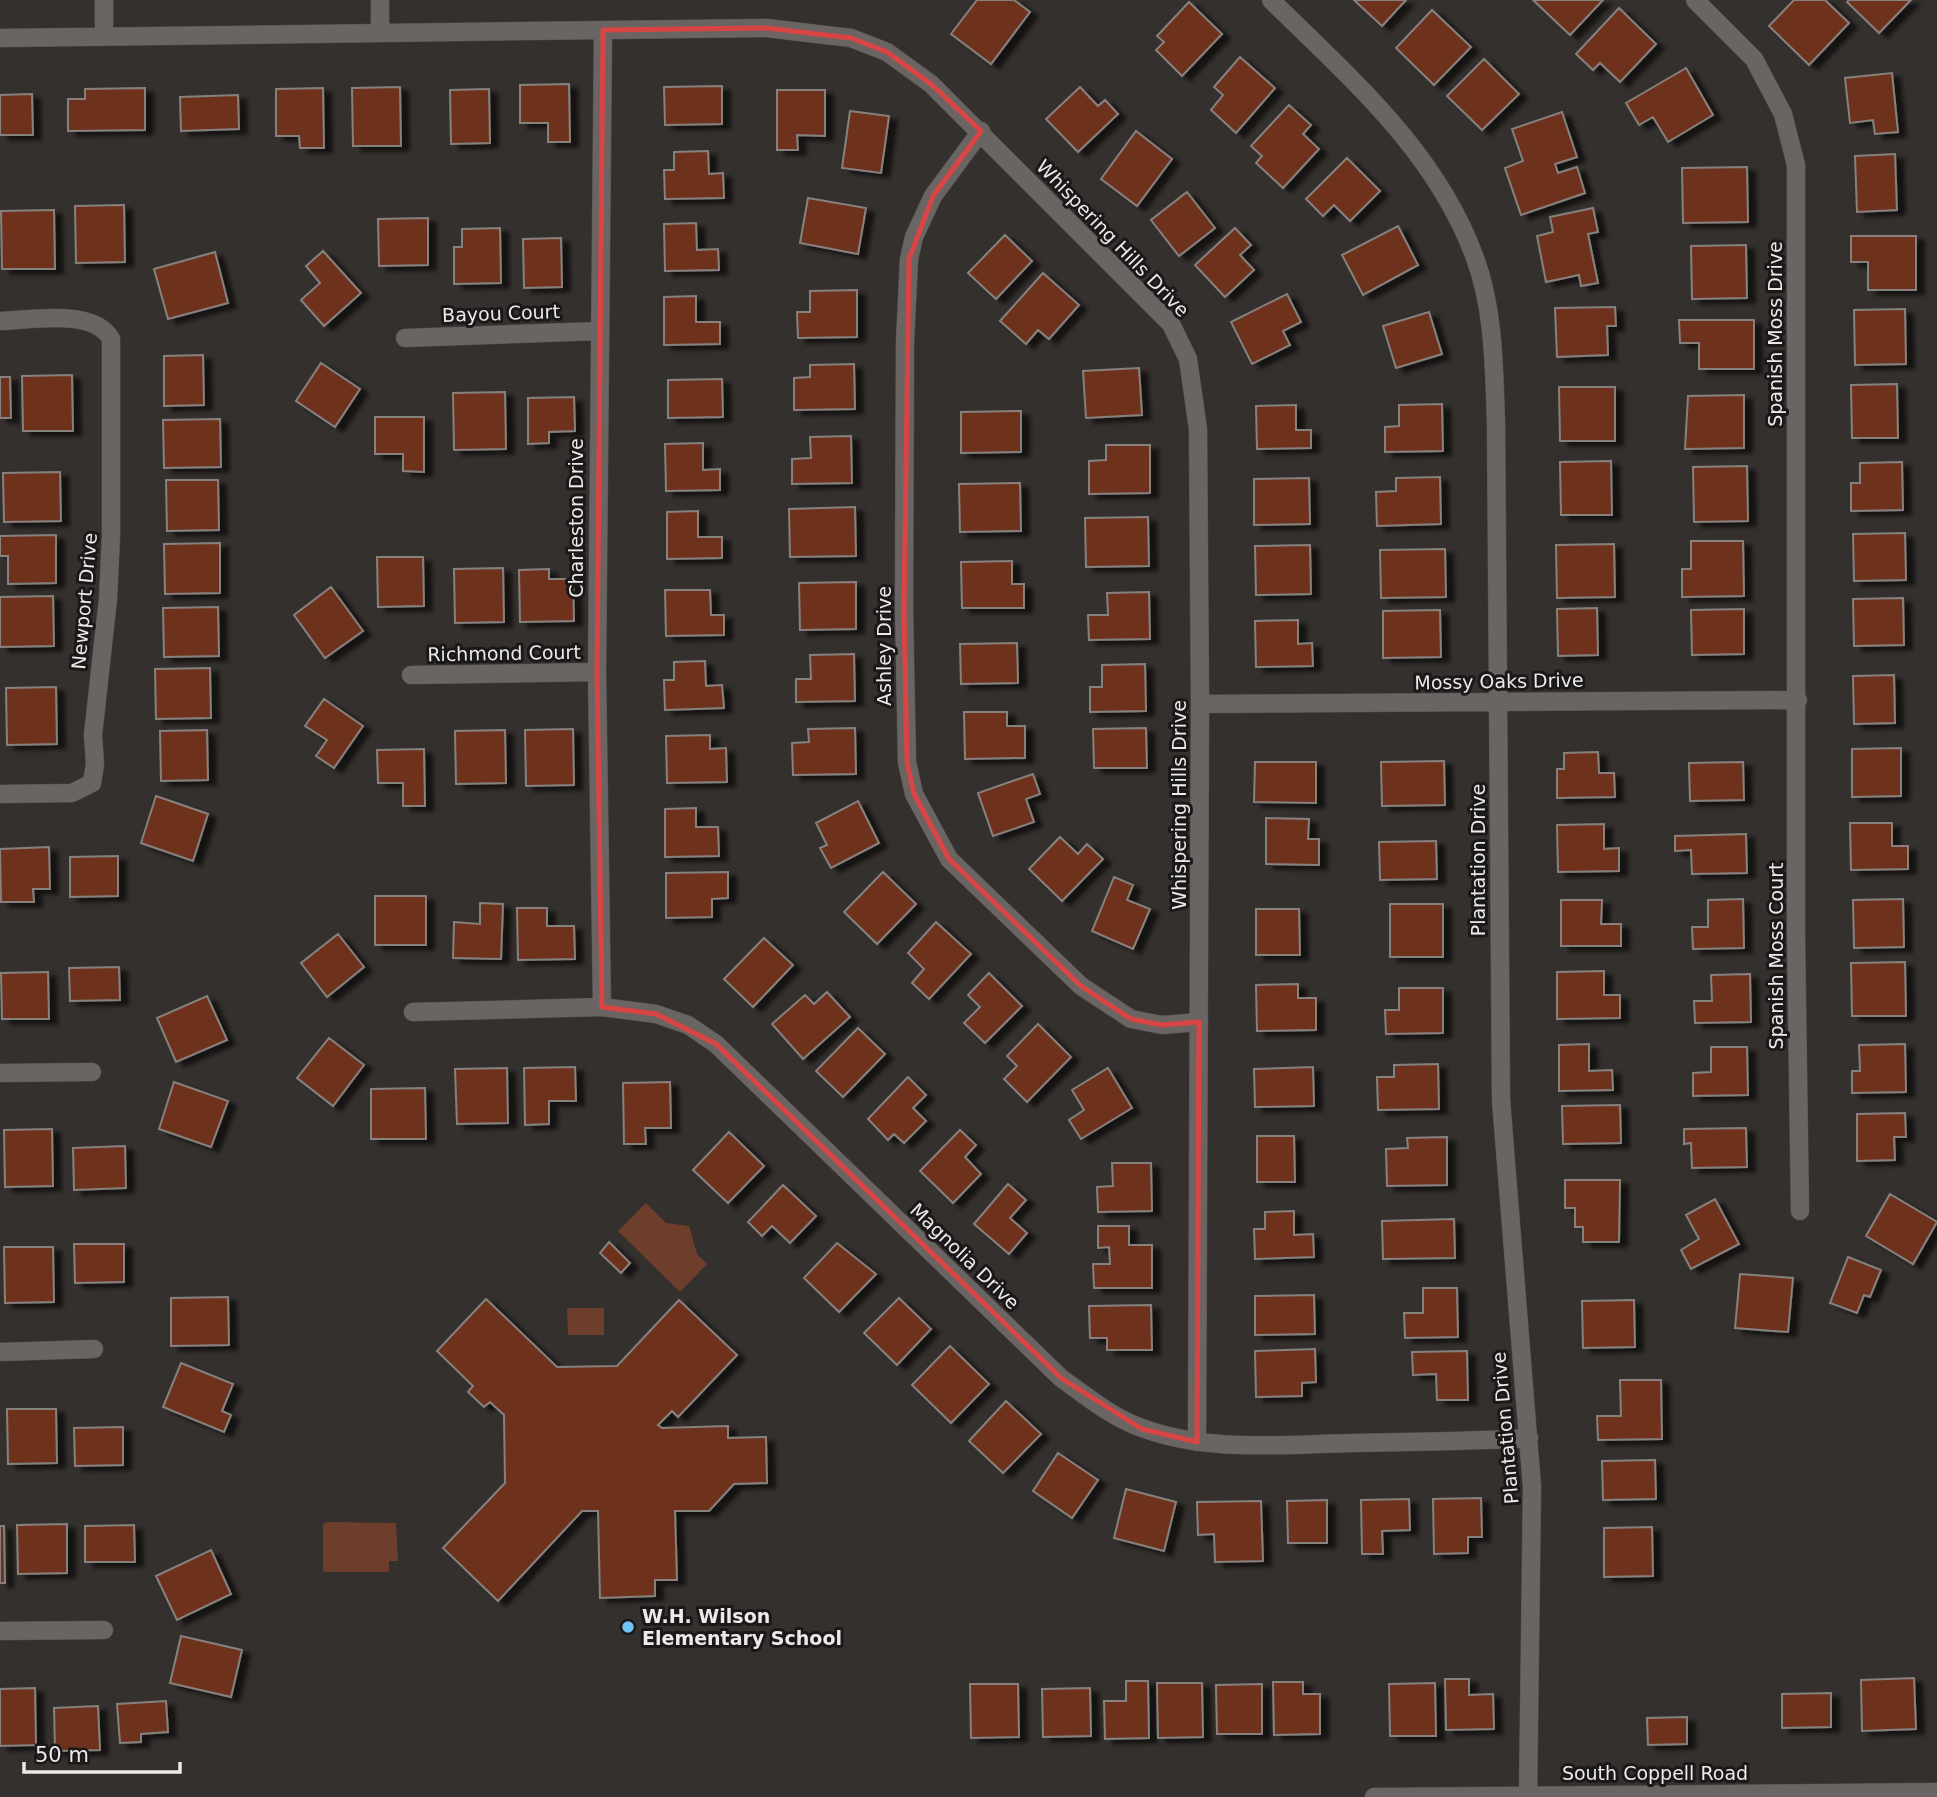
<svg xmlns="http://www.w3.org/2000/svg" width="1937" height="1797" font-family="'DejaVu Sans',sans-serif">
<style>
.green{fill:#6e3e2c}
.building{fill:#6e321b;stroke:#86817f;stroke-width:2;filter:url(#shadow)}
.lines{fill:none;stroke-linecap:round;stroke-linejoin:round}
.street-casing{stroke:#524e4d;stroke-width:19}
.secondary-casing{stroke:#524e4d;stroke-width:19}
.street{stroke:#6a6563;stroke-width:18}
.secondary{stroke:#6a6563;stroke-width:18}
.marked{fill:none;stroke:#d94545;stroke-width:5;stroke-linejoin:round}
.poi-dot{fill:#71c1f4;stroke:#1a1818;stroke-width:2.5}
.labels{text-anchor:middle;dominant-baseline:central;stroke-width:6;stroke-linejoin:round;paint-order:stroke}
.street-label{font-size:19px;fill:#ece9e8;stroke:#1a1818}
.poi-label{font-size:19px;font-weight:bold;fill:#ece9e8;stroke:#1a1818;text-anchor:start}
</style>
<defs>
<filter id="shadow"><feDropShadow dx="8" dy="4.5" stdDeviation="2" flood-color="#0009"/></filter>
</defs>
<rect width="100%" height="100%" fill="#34302e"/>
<path class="green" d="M646,1203L666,1223L689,1226L697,1254L707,1264L680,1292L618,1231Z
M567,1308H604V1335H568Z
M328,1522L396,1523L398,1561H389V1572H323V1524Z"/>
<path class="building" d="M977,0H1014L1030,12L991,64L951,34Z
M1354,0H1406L1382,26Z
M1533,0H1603L1570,35Z
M1794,0H1825L1849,23L1809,65L1769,26Z
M1849,0H1911L1879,33L1847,2Z
M1189,2L1222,34L1182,76L1156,50L1164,42L1157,36Z
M1619,8L1656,44L1620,82L1600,63L1593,70L1576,54Z
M1432,10L1471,47L1434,85L1396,48Z
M1240,57L1275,88L1236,133L1211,110L1223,95L1214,87Z
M1484,59L1519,94L1482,130L1447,96Z
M1686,68L1713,115L1668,142L1653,117L1639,125L1626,103Z
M1892,73L1898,132L1875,134L1873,120L1850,123L1845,78Z
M569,84L570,142H548V123H520V85Z
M722,86V124L665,125L664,87Z
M400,87L401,146H353L352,88Z
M1080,87L1098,106L1105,100L1118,114L1078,152L1046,119Z
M145,88V130L68,131V99H85V89Z
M323,88L324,148H300L299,136H276V89Z
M489,89L490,143L451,144L450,90Z
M777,90H825V136L797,135L798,150H777Z
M32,94L33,135H0V95Z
M238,95L239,129L181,131L180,97Z
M1289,105L1311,125L1303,134L1319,149L1283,188L1256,163L1262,156L1251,146Z
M850,111L889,116L881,173L842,168Z
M1562,112L1577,157L1555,164L1558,173L1577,167L1585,193L1521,215L1505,168L1523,161L1512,129Z
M1136,131L1172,159L1137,206L1101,179Z
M708,151L709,174L723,173L724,198L665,199L664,170H674V152Z
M1895,154L1897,210L1857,212L1855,156Z
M1347,158L1380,191L1350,221L1334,205L1323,216L1306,199Z
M1747,167L1748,222L1683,223L1682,168Z
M1187,192L1215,228L1179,256L1151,220Z
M808,198L866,208L858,254L800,243Z
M124,205L125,262L76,263L75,206Z
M1593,208L1598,232L1588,234L1598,283L1581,286L1579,275L1546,282L1537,236L1553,232L1550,217Z
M54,210L55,269H2L1,211Z
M428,218V265L379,266L378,219Z
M696,223L697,250L718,249L719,270L665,271L664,224Z
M1398,226L1418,265L1363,295L1342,255Z
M500,228L501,283L454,284V247H462V229Z
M1235,228L1251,245L1240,255L1254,270L1225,297L1195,265Z
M1005,235L1032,261L996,299L968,273Z
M1851,236H1916V290H1868V262H1851Z
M561,238L562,287L524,288L523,239Z
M1746,245L1747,298L1692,299L1691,246Z
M323,251L361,293L324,326L301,300L320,283L306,266Z
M215,252L228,303L168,319L154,269Z
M1043,273L1079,305L1049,339L1038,330L1026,344L1000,321Z
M857,290V337L798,338L797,312H810V291Z
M1287,294L1301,322L1283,331L1290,345L1252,364L1231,322Z
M696,296V322H720V344L664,345V297Z
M1615,307L1616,326H1607L1608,355L1557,357L1555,308Z
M1905,309L1906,364L1855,365L1854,310Z
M1429,312L1442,354L1396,368L1383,326Z
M1679,320H1754V369H1699V343H1680Z
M203,355L204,405L164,406V356Z
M321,363L360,389L335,427L296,401Z
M854,364L855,409L794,410V378L810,377V365Z
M1139,368L1142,415L1086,418L1083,371Z
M72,375L73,431H23L22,376Z
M0,377H10L11,418H0Z
M722,379L723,417L668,418V380Z
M1897,384L1898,438H1852L1851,385Z
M1559,387H1615V441H1560Z
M505,392L506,449L454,450L453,393Z
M1744,395V448L1685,449L1688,396Z
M574,397L575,431L549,432V443L528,444V398Z
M1442,404L1443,451L1385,452V427L1399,426V405Z
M1296,405V430H1311V448L1257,449L1256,406Z
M1021,411V452L961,453V412Z
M375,417H424V472L403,471V454H375Z
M220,419L221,467L164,468L163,420Z
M851,436L852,483L792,484V459L811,458L810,437Z
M703,443V470L720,469V490L666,491L665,444Z
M1106,445H1150V493L1089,494V461L1106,460Z
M1611,461L1612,515H1561L1560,462Z
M1902,462L1903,510L1851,511V483H1860V463Z
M1747,466L1748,521L1694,522L1693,467Z
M60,472L61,521L4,522L3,473Z
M1440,477L1441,524L1377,526L1376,492L1396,491V478Z
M1309,478L1310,524L1254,525V479Z
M166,480H218L219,530L167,531Z
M1020,483L1021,531L960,532L959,484Z
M855,507L856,556L790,557L789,509Z
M698,511V537H722V558L667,559V512Z
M1148,517L1149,566L1086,567L1085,518Z
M1905,533L1906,580L1854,581L1853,534Z
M56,535V583L8,584V556H0V536Z
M1691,541H1743L1744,596L1682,597V569H1691Z
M220,543V593L165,594L164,544Z
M1614,544L1615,597L1557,598L1556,545Z
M1310,545L1311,594L1256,595L1255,546Z
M1445,549L1446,597L1381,598L1380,550Z
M377,557H423L424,606L378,607Z
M1012,561V584H1024V608H962L961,562Z
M503,568L504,622L455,623L454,569Z
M549,569V579H573L574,621L520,622L519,570Z
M856,582V629L800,630L799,583Z
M331,587L363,631L325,658L294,615Z
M665,590H710L711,615H724V635L666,636Z
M1149,592L1150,639L1089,640L1088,615H1108L1107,593Z
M53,596L54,646L0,647V597Z
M1903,598L1904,645L1854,646L1853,599Z
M218,607L219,656L164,657L163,608Z
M1597,608L1598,655L1558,656L1557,609Z
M1744,609V654L1692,655L1691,610Z
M1440,610L1441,657L1383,658V611Z
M1298,620V644L1312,643L1313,666L1256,667L1255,621Z
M1017,643L1018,683L961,684L960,644Z
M854,654L855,701L796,702V679H811L810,655Z
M705,661L706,686L722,685L724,708L665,710L664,680H674V662Z
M1145,664L1146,711L1090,712V687H1102V665Z
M210,668L211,718L156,719L155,669Z
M1894,675L1895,723L1854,724L1853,676Z
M56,687L57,744L7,745L6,688Z
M324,699L363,726L334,768L316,756L327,740L305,726Z
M964,712H1007V726H1025V758L965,759Z
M855,728L856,774L793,775L792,743L809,742L808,729Z
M1146,728L1147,768H1094L1093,729Z
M573,729L574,785L526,786L525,730Z
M207,730L208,780L161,781L160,731Z
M505,730L506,783L456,784L455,731Z
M710,735V749L726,748L727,782L667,783L666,736Z
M1901,748V796L1852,797V749Z
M424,749L425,806H403V783H378L377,750Z
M1598,752L1599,773H1614L1615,797L1557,798V769H1564V753Z
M1444,761L1445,805L1382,806L1381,762Z
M1255,762H1316V803L1254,802Z
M1743,762L1744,800L1690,801L1689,763Z
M1033,774L1040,794L1026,799L1034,822L993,836L978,793Z
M156,796L208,814L193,861L141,843Z
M858,801L879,843L831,868L820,848L827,845L816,823Z
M696,808V827H718L719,856L665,857V809Z
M1266,818L1309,819L1308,839H1319V865L1266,864Z
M1850,823H1892V846H1908V869L1851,870Z
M1604,824V849L1619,848V871L1558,872L1557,825Z
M1746,834L1747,873L1692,874L1691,850L1675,851V836Z
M1060,837L1078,854L1087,844L1103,859L1062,901L1029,869Z
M1436,841L1437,879L1380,880L1379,842Z
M49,847L50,889H33L34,902H1L0,849Z
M118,856V896L70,897V857Z
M728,872V898L712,899V917L666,918V873Z
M883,872L916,904L877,944L844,912Z
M1114,877L1133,885L1127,900L1150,909L1133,949L1092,931Z
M375,896H426V945H375Z
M1743,899L1744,948L1693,949L1692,927H1708V900Z
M1903,899L1904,947L1854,948L1853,900Z
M1561,900H1602L1601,924H1621V946H1561Z
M480,903L503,904L501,959L453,958L454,922L480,924Z
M1390,904H1443V957H1390Z
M517,908H547V926H574L575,959L518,960Z
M1256,909H1299L1300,955H1256Z
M936,922L971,954L929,999L912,983L924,969L908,953Z
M338,934L364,967L327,997L301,963Z
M764,938L793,965L753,1007L724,979Z
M1905,962L1906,1016H1852L1851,963Z
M119,967L120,1000L70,1001L69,968Z
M1604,971V995H1620V1018L1557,1019V972Z
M48,972L49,1019H2L1,973Z
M989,973L1022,1006L985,1043L964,1023L980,1007L968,995Z
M1750,974L1751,1022L1695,1023L1694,1001H1712L1711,975Z
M1298,984V998H1316V1030L1257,1031L1256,985Z
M1399,988H1443V1033L1386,1034L1385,1010H1399Z
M827,992L850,1017L803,1059L772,1024L805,995L814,1004Z
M207,996L227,1040L176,1062L157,1018Z
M1038,1024L1071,1057L1027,1102L1004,1079L1017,1066L1007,1056Z
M858,1028L885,1054L843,1097L816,1071Z
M329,1038L364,1065L333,1106L297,1078Z
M1589,1044V1071L1612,1070L1613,1090L1559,1091V1045Z
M1905,1044L1906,1092L1852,1093V1071H1860L1859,1045Z
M1711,1047H1747L1748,1095L1693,1096V1073L1711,1072Z
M1438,1064L1439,1109L1378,1110L1377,1077H1394V1065Z
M575,1067L576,1101H549V1124L525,1125L524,1068Z
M1313,1067L1314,1106L1255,1107L1254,1069Z
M507,1068L508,1123L457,1124L455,1069Z
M1108,1068L1132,1108L1081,1139L1069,1120L1084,1110L1072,1090Z
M908,1077L926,1095L913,1108L926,1121L904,1143L894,1134L888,1140L868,1119Z
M174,1082L228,1101L211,1147L159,1129Z
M670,1082L671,1128H645L646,1144H624L623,1083Z
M425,1088L426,1139H371V1089Z
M1620,1105L1621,1143L1563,1144L1562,1106Z
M1905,1113L1906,1137H1894L1895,1160L1857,1161V1114Z
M1746,1128L1747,1167L1692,1168L1691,1143L1684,1144V1129Z
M52,1129L53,1186L5,1187L4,1130Z
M960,1130L976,1145L965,1157L981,1174L953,1203L920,1171Z
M729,1132L764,1166L728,1203L693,1170Z
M1257,1136H1294L1295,1182H1257Z
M1447,1137V1185L1387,1186L1386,1149L1408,1148L1407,1138Z
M125,1146L126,1188L74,1190L73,1148Z
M1112,1163H1151L1152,1211L1098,1212L1097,1187L1113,1186Z
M1565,1180H1620L1619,1242H1583V1227H1575V1208H1565Z
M1008,1184L1026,1200L1010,1218L1027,1233L1009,1254L974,1224Z
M783,1185L816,1216L790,1243L772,1226L762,1236L748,1222Z
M1890,1194L1937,1222L1913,1264L1866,1236Z
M1715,1199L1739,1244L1691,1269L1681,1250L1699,1239L1686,1215Z
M1294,1211V1235L1313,1234L1314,1257L1255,1259L1254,1229H1265V1212Z
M1454,1219L1455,1258L1383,1259L1382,1221Z
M1098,1226H1129V1245H1152V1288H1094L1093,1264H1110L1109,1247L1098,1248Z
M609,1242L630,1263L621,1273L600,1253Z
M837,1243L876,1274L839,1312L804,1278Z
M74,1244H124V1282L75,1283Z
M4,1247H53L54,1302L5,1303Z
M1848,1257L1881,1270L1870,1297L1864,1295L1857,1313L1830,1303Z
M1740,1274L1793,1278L1788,1332L1735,1328Z
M1423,1288H1457L1458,1337L1405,1338L1404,1313H1423Z
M1314,1295L1315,1334L1255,1335V1296Z
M228,1297L229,1345L171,1346V1298Z
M899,1298L931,1329L897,1365L864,1333Z
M486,1299L557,1367L617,1366L679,1300L737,1355L678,1417L672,1411L658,1425L662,1428L728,1426V1438L766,1437L767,1483L734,1484L709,1511H675L677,1580H655V1596L600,1598L598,1511H582L498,1601L443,1548L505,1483L504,1415L490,1402L484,1407L468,1392L473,1386L437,1351Z
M1634,1300L1635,1347L1583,1348L1582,1301Z
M1151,1305L1152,1350H1107V1338H1090L1089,1306Z
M950,1346L989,1384L951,1423L912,1385Z
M1315,1349L1316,1382L1302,1383V1396L1256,1397L1255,1351Z
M1467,1351L1468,1400H1437L1436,1374L1413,1375L1412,1352Z
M181,1363L233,1384L222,1411L231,1415L224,1432L163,1407Z
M1620,1380H1661L1662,1439L1598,1440L1597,1416H1621Z
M1006,1401L1041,1434L1003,1473L969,1441Z
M7,1409H56L57,1463L8,1464Z
M123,1427V1465L75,1466L74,1428Z
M1058,1453L1098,1480L1072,1518L1033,1491Z
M1655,1460L1656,1499L1603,1500L1602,1461Z
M1126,1489L1176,1502L1164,1551L1114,1538Z
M1481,1498L1482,1537H1468V1553L1434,1554L1433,1499Z
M1409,1499L1410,1530L1382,1531L1383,1554H1362L1361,1500Z
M1327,1500V1543H1288L1287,1501Z
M1261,1501L1263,1561L1215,1562L1214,1534L1198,1535L1197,1502Z
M67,1524V1573L18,1574L17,1525Z
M134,1525L135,1562H85V1526Z
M0,1526H4L5,1583H0Z
M1652,1527L1653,1576L1604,1577V1528Z
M211,1550L231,1594L177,1620L156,1576Z
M181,1636L242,1650L231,1697L170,1683Z
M1914,1678L1916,1729L1862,1731L1861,1680Z
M1445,1679H1469V1695L1493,1694L1494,1729L1446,1730Z
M1126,1681H1148L1149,1738L1105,1739L1104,1701H1126Z
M1273,1682H1303V1694H1320V1734L1274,1735Z
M1157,1683H1202L1203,1737L1158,1738Z
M1435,1683L1436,1736H1390L1389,1684Z
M970,1684H1018L1019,1737L971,1738Z
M1262,1684V1734H1217L1216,1685Z
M35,1688L36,1745L0,1746V1689Z
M1090,1688L1091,1736L1043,1737L1042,1689Z
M1831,1693V1727L1782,1728V1694Z
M166,1701L168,1732L141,1734V1742L120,1743L117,1704Z
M98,1706L100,1750L55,1751L54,1708Z
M1687,1717V1744L1648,1745L1647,1718Z"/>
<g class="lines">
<defs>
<path id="street" d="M104,0V37
M1271,0C1350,78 1436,151 1475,258C1494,309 1494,368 1496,422L1501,1100L1532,1487L1528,1797
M1695,0L1754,59L1783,114L1796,165V936L1800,1211
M380,33V0
M0,38L766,28L851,38L887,52L931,84L1171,324L1188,359L1198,429L1200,704L1197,1442
M981,131L933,196L914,237L909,259L905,342L904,610L907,762L914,794L949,859L1081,986L1131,1019L1162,1025L1199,1022
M0,321C32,320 94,308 111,339V536L108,599L93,735L95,764L92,783L72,793L0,794
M405,338L599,331
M411,675L597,672
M1200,704L1798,700
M602,1007L597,672L603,30
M413,1012L602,1007L656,1014L688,1025L716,1044L1061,1378C1086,1396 1113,1418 1142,1428C1210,1453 1283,1444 1353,1443C1412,1442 1470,1441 1529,1438
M0,1073L92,1072
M0,1352L94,1349
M0,1631L104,1630"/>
<path id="secondary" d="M1374,1797L1937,1792"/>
</defs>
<use href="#street" class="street-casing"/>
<use href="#secondary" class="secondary-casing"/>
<use href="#street" class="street"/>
<use href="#secondary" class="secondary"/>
</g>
<path class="marked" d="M766,28L851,38L887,52L931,84L981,131L933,196L909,259L904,610L907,762L914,794L949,859L1081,986L1131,1019L1162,1025L1199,1022L1197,1442L1142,1429L1061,1378L716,1044L656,1014L602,1007L597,672L603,30Z"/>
<circle class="poi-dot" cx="628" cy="1627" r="7"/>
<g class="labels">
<g class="street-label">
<text transform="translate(1113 238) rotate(46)">Whispering Hills Drive</text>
<text transform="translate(501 313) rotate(-2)">Bayou Court</text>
<text transform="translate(1775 334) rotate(-90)">Spanish Moss Drive</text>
<text transform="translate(576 518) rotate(-90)">Charleston Drive</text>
<text transform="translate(84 601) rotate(-85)">Newport Drive</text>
<text transform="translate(884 646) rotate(-90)">Ashley Drive</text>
<text transform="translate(504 653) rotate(-1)">Richmond Court</text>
<text transform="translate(1499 681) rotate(-1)">Mossy Oaks Drive</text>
<text transform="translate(1179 805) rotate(-90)">Whispering Hills Drive</text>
<text transform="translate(1478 860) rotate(-90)">Plantation Drive</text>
<text transform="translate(1776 956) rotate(-90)">Spanish Moss Court</text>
<text transform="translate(965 1256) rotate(44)">Magnolia Drive</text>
<text transform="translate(1505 1428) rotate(-95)">Plantation Drive</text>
<text x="1655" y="1773">South Coppell Road</text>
</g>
<g class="poi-label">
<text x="642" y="1616">W.H. Wilson<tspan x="642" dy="22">Elementary School</tspan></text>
</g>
</g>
<path d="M24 1762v10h156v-10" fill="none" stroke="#ece9e8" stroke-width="3.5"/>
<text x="35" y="1762" font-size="21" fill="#ece9e8" stroke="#1a1818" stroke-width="5" paint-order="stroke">50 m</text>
</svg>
